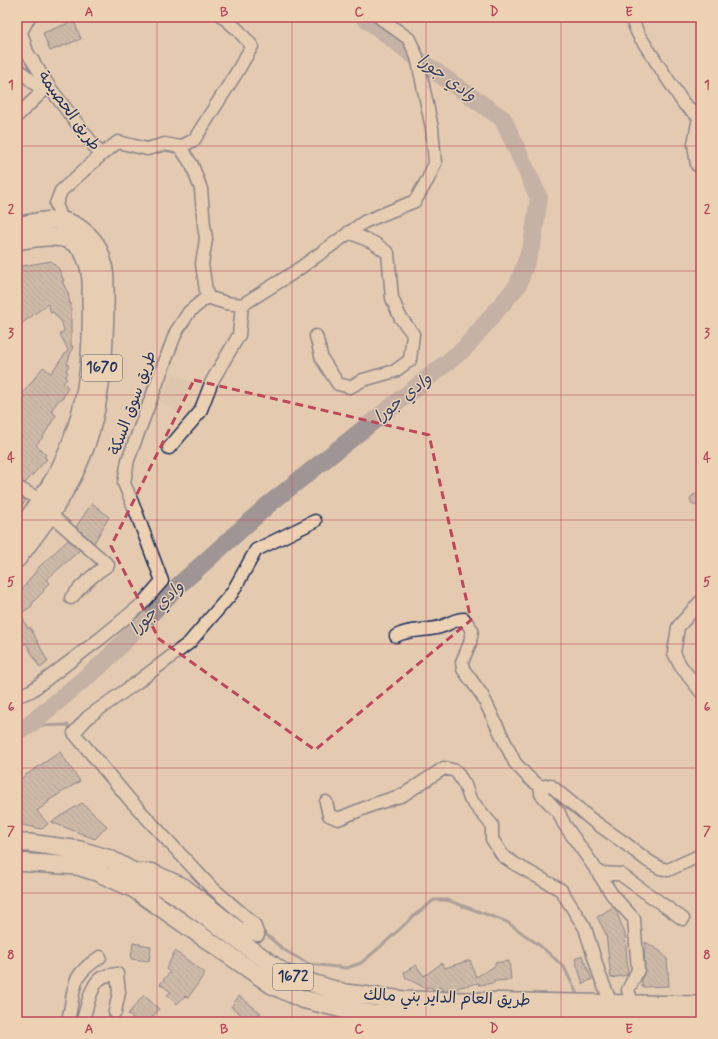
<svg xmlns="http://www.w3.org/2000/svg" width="718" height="1039" font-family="Mynerve,'Playpen Sans Arabic',sans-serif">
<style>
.built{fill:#d5bfaa}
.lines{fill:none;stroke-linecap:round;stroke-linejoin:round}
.stream{stroke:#6a6c7f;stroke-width:3}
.river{stroke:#9f9595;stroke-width:18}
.building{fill:url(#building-back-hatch);stroke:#1b2f5e}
.minor-casing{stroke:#1b2f5e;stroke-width:15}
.highway-casing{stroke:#1b2f5e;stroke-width:20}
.minor{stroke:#ecd1b3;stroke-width:12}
.highway{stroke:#ecd1b3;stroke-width:17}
.marked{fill:none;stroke:#bf465b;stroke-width:3;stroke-dasharray:8 5;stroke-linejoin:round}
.grid{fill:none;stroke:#bf465b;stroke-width:1;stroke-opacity:0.55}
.labels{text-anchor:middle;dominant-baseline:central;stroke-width:3;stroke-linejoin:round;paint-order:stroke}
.shield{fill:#ecd1b3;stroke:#5a6078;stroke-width:1}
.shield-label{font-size:15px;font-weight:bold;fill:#1b2f5e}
.street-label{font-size:16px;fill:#1b2f5e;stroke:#ecd1b3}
.water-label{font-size:17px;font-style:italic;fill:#354369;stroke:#ecd1b3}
.neatline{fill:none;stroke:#bf465b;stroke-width:1.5}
.grid-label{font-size:13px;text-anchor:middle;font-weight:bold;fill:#bf465b}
</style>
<defs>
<pattern id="building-back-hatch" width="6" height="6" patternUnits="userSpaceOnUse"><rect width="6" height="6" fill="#b1a49b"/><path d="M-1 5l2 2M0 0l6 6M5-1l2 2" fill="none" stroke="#8f8682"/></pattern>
</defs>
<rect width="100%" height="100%" fill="#e4cbb0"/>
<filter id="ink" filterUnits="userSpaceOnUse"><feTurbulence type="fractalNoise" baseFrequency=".025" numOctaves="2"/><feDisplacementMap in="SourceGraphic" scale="8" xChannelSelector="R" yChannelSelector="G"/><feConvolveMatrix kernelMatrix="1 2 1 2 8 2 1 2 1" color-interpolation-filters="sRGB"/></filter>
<g filter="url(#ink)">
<path class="built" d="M173,373L191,382L177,411L159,402Z"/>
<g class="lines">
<path class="stream" d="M28,726L68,725L72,731
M261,930L284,950L309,964L347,968L361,963L379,948L415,915L434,900H447L507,922L543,948L564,967L577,994"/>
<path class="river" d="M17,731L28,726L101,665L178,586L268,505L464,349L518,285L532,245L539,198L503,119L426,65L364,17"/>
</g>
<path class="building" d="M74,21L81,39L50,51L43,33Z
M51,261L59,269L64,281H62L68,293L70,304L71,303V346H73L67,364L69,366L66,370L68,373L65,377L67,379L63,383L68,387L63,398L58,401L51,411L56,415L43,437L36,445L46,455L44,457L47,459L25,483L17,480V401L43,367L51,373L68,350L60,334L64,331L62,323L53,312L51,313L48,304L17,327V268L23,266Z
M696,494L701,495V505L697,506L693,505L690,500L693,495Z
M17,496L26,500L17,512Z
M92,503L109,517L94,543L76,527Z
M68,540L80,550L46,580L49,583L43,590L44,591L34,601L31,607L21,613L28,629L30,627L48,662L40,668L26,643L17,650V596L39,567Z
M60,752L80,781L48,801L49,802L37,811L48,824L42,829L17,824V781Z
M82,803L107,826L95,839L51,822Z
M613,907L616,910L625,934L628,973L627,975L611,978L606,934L597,917Z
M645,942L660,951L667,959L669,986L642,987V979L645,969L644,949H646Z
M133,943L151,946L149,961L131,959Z
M175,951L205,973L188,998L185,996L177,1004L167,995L171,992L160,984L170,972L166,969Z
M582,955L592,979L583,984L575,959Z
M470,960L476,977L495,966V963L509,961L511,980L494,981V983L479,985V983L460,987L454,991H448L446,988L443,991L440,987L433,990L431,987L425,988L406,978L404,972L416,965L424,976L442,963L445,968Z
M144,995L159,1009L148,1022H137L128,1014Z
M239,996L261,1013L250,1021L231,1007Z"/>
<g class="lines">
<defs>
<path id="minor" d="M29,17L21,32L27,52L50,88L101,155L61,191L56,204L62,220
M631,17L638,34L684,104L699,117L694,144L697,165L701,167
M17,68L43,91L50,88
M17,116L43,91
M180,147L194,140L237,72L252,46L237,29L223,17
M101,155L118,142L147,149L165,144L180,147L192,165L201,189L204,225L206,239L202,264L207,297
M207,297L226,303L242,305L293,273L364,222L415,201L428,179L435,163L432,128L417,57L409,39L379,17
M316,336L322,359L338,384L350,387L363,380L395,371L410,360L413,334L400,317L392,298L388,253L374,243L349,232
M169,448L200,412L212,381L239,335L242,305
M17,487L41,500
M50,514L108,565C93,574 82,585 71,598
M701,601L678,627L674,653L680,665L701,692
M396,636C410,628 428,632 443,626C451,623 455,619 464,619L472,630L470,643L462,662L463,669L482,695L515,763L529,778L541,787
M17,696L31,691L101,638L141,605L162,581L136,512L124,483L128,460L176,332L189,312L207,297
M326,802L329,815L338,819L372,805L403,795L444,768L456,771L465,785L470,799L492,825V839L503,856L515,864L561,890L585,928L600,976L611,1003
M133,870H152L185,885L239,928L258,935
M599,873L620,874L683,919
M258,935L254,924L210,886L130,800L74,733L88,717L136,683L189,643L232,593L256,550L315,521
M632,1003L628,990L638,970L634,919L613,896L593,865L564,824L559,813L541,794V787L550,785L592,820L626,844L648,861L660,868L668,870L701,855
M67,1022C72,1010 71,997 75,985C78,972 90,964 100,957
M82,1022C87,1010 90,985 101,978C105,975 112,975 117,974L119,992L115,1012"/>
<path id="highway" d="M17,226C29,223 50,218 62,221C75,223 89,234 96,245C107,263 105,287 105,307C104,360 101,415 78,465C63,499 40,529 17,559
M17,241C32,238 59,233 73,242C83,248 89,262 90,273C92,281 91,291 91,300C92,329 91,359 86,387C83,407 77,427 70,446C58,478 37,506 17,534
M17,843H29L80,850L110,859L173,893L284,973L315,984L345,993L404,1000L701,1005
M17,862L77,866L99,873L134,889L272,985L302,999L346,1010L372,1014L398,1015H504L701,1022"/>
</defs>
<use href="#minor" class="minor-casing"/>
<use href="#highway" class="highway-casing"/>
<use href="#minor" class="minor"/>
<use href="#highway" class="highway"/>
</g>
</g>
<path d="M0 0H718V1039H0ZM194,380L429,435L471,620L315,750L159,639L111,546Z" fill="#e4cbb0" fill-opacity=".55" fill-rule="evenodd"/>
<path class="marked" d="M194,380L429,435L471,620L315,750L159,639L111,546Z"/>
<path class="grid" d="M157,17V1022M292,17V1022M426,17V1022M561,17V1022M17,146H701M17,271H701M17,395H701M17,520H701M17,644H701M17,768H701M17,893H701"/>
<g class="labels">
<g class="shield">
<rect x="82" y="355" width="40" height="26" rx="3"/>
<rect x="273" y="964" width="40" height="26" rx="3"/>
</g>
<g class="shield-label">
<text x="102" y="368">1670</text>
<text x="293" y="977">1672</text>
</g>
<g class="street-label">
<text transform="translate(69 111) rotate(54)">طريق الحصيمة</text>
<text transform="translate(133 403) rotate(-70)">طريق سوق السكة</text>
<text transform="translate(447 998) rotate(2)">طريق العام الداير بني مالك</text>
</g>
<g class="water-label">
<text transform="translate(447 78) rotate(36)">وادي جورا</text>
<text transform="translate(403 398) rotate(-39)">وادي جورا</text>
<text transform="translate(157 608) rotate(-45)">وادي جورا</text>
</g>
</g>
<rect width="718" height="1039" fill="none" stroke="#ecd1b3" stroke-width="44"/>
<rect x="22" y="22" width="674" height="995" class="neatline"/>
<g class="grid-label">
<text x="89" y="16">A</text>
<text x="224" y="16">B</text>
<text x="359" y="16">C</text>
<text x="494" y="16">D</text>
<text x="629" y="16">E</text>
<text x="11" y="89">1</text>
<text x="707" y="89">1</text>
<text x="11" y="213">2</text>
<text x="707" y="213">2</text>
<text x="11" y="337">3</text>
<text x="707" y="337">3</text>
<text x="11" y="462">4</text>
<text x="707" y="462">4</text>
<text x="11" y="586">5</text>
<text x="707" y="586">5</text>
<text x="11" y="711">6</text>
<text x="707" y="711">6</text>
<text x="11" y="835">7</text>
<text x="707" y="835">7</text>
<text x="11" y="959">8</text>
<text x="707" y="959">8</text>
<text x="89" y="1033">A</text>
<text x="224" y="1033">B</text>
<text x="359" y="1033">C</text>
<text x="494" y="1033">D</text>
<text x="629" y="1033">E</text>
</g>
</svg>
